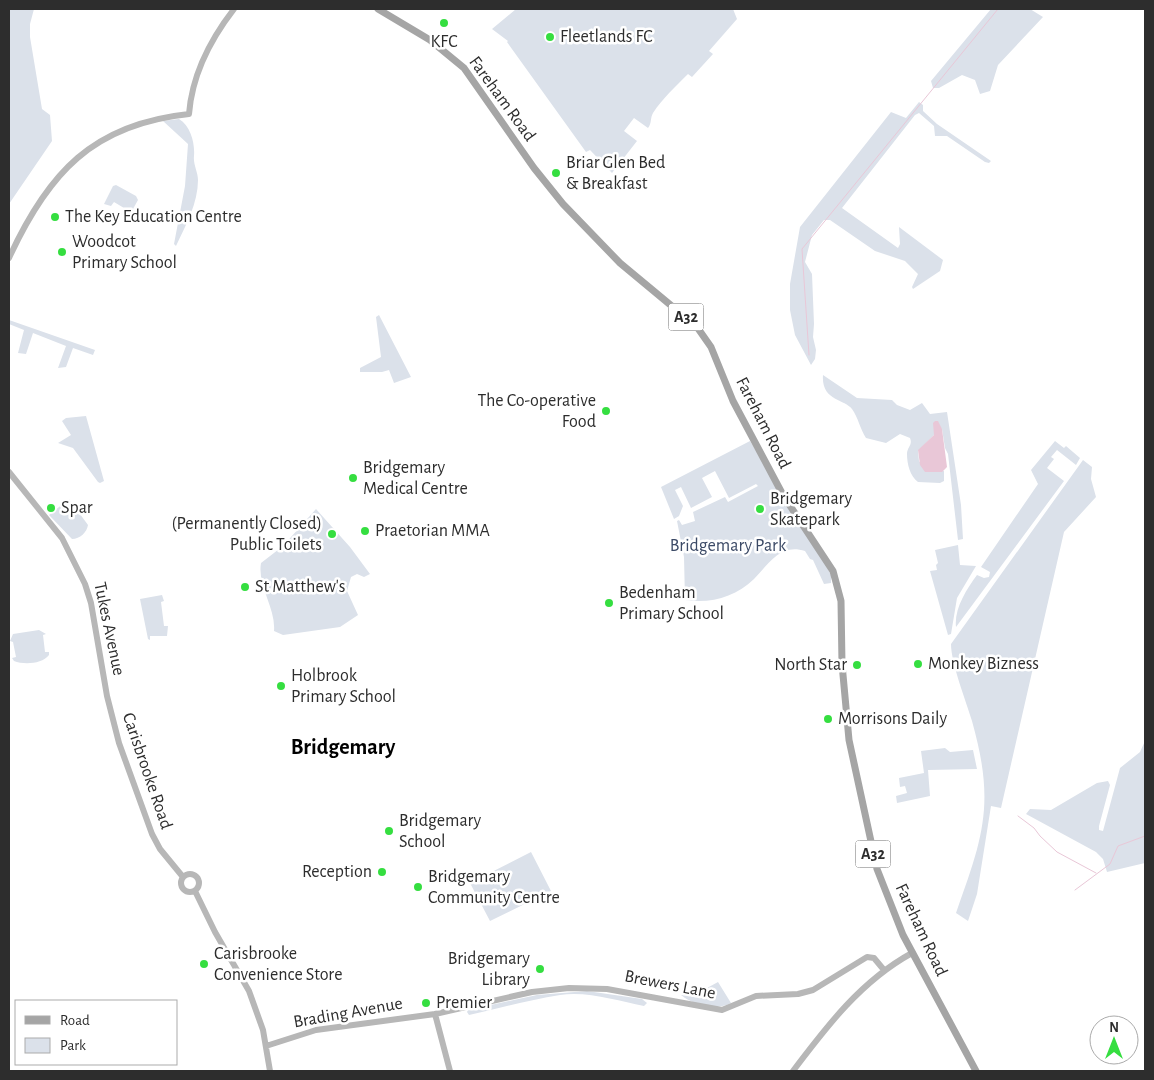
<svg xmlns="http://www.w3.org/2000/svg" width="1154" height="1080" font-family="'Alegreya Sans',sans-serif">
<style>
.green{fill:#dbe1ea}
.water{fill:#e9c7d7}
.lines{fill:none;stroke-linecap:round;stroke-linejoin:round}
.stream{stroke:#e9c7d7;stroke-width:1}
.secondary{stroke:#b7b7b7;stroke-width:6}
.primary{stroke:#a5a5a5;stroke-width:7}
.poi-dot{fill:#35de40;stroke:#fff;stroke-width:2}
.labels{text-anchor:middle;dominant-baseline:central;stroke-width:5;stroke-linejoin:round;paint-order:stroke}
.shield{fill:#fff;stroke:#6c6c6c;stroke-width:1}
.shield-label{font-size:16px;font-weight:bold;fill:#2d2d2d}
.poi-label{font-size:18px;fill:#2d2d2d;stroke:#fff;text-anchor:start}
.street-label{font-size:18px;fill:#2d2d2d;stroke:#fff}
.park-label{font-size:18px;fill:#3c4a66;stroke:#fff}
.district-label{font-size:22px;font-weight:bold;fill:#000;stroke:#fff}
</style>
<rect width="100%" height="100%" fill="#fff"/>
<path class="green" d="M9,9H34L30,24V37L42,109L50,115L52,141L9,204Z
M516,9H733L737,19L709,51L713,54L692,77L688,74C676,86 662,99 653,113C650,118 652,123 648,128L634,118L624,131L637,141L612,173L590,150L586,152L507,42L508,41L492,29Z
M991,9H1030L1043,17L998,65L990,91L980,94L975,80L962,75L939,88H933L931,81Z
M919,102L923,105V111L937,124L991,161L989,163L985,162L947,136H935L934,126L919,113L915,115L842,208L898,248L900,244L899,227L943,260L940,271L913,289L912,287L918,274L905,261L875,251L830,220H824L812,235L805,262L812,274L814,324L813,337L816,350L815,359L811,365L795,335L790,310V284L800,227L891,112L906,118Z
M179,119C191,126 195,144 194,156C193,164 198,172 198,180C198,203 186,225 176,246L174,244L185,186L188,144L163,121Z
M116,185L136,196L138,200L128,218L121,214L124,208L114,202L111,206L104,204L113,186Z
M379,315L411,377L394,383L389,370L382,372H360V368L381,357L376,317Z
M9,320L95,350L93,355L73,348L66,367L58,368L66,346L33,333L26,354L18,353L24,330L9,324Z
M823,375L857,398L892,400L897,405L910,410L922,403L930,414L947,412L961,505L963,539L958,540L948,454L945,448L942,429L934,427V435L918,451L919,461L927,472L944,471V481L940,483L918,482C910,476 907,464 907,454C907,447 913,445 910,438L900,434L886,443L866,438C860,429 858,417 852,409C845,399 821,401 823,375Z
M86,416L104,481L100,483L98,482L73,448L58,443L71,435L62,421L66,418Z
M750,441L824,561L831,575V583L824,584L813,560L810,559L805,551C780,543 769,564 754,579C735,597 711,604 685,600L684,557L677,521L679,520L682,525L695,521L693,512L725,497L728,502L758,486L756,484L729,498L715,471L702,478L712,497L691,508L681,487L675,490L683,506L679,516L674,519L661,487Z
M1055,441L1064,448L1066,446L1080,458L1076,465L1057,450L1051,457L1054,459L1047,468L1064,481L956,627C954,609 966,590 977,575L984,578L989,577L990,572L981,567L1038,484L1031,470Z
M1083,460L1092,467L1091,479L1096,497L1064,532L1001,808L991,806L977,894L968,921L956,913C984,835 995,803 972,721C966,701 951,663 951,644Z
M69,499L88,525C87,532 80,539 72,539L49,515Z
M316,509L350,547L370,574L364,577L357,574L351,577L347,591L358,615L340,627L283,635L274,631C276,608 257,586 261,563L283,546Z
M958,545L960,565L976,566L957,598L951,634L948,635L930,571L937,570L936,565L938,563L935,550Z
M162,595L164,601L161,602L164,626H168L167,636H150V640L148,639L140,599Z
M39,630L46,634L43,635L45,652H49V655C42,664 24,665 14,661L12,658L16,657L13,642L10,641L13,634Z
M1145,741V863L1107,872L1103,859L1096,852L1026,814L1030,809L1051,810L1097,783L1108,781L1110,785L1099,826V830L1103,831L1120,768L1140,752Z
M945,748L950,752L973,750L977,769L928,770L930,796L897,803L896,796L907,793L905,786L900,787L899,778L924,773L921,751Z
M531,852L551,891L490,921L470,883Z
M718,982L731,1003C717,1011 693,1005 681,995L696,994Z
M587,991L642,999L647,1003L644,1006C618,1001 588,991 560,995C529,1000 499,1008 469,1015L467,1012L468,1010L537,995Z"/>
<path class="water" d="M935,421H938L942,429L947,467L942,472H925L920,465L918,450L934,435L933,423Z"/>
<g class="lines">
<path class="stream" d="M809,355L802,249L998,9
M1018,816L1034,828L1040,836L1057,852L1096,873
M1075,890L1110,864L1118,846L1145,836"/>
<path class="secondary" d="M9,258C48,173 93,124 189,114C192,75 210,40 234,9
M9,472L62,538L85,584L91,603L107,696L119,743L152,834L160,849L183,877
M181 883a9 9 0 1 1 18 0a9 9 0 1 1-18 0Z
M195,891L215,932L249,991L263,1030L270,1071
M435,1014L450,1071
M266,1046L316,1030L435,1014L532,992L569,988L607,989L722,1010L756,996L798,994L813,990L867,957L874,958L884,970
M793,1071C827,1026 861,981 912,953"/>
<path class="primary" d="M378,9L430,40L464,68L534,168L563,204L620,263L697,327L711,347L733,401L783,495L833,571L841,601L842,664L849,740L877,869L903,935L976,1071"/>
</g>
<g class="poi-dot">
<circle cx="444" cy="23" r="5"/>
<circle cx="550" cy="37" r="5"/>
<circle cx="556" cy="173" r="5"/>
<circle cx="55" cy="217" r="5"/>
<circle cx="62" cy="252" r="5"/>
<circle cx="606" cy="411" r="5"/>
<circle cx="353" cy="478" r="5"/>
<circle cx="51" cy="508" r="5"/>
<circle cx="760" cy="509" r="5"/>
<circle cx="365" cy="531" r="5"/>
<circle cx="332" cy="534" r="5"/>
<circle cx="245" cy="587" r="5"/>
<circle cx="609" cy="603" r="5"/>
<circle cx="918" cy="664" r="5"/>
<circle cx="857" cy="665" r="5"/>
<circle cx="281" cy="686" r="5"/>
<circle cx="828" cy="719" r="5"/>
<circle cx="389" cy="831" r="5"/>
<circle cx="382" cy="872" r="5"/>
<circle cx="418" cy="887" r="5"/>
<circle cx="204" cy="964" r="5"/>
<circle cx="540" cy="969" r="5"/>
<circle cx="426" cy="1003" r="5"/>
</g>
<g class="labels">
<g class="shield">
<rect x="668.5" y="303.5" width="35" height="27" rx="4"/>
<rect x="855.5" y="840.5" width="35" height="27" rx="4"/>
</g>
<g class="shield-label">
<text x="686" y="317">A32</text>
<text x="873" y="854">A32</text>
</g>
<g class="poi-label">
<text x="560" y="37">Fleetlands FC</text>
<text x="444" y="42" text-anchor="middle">KFC</text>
<text x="566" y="163">Briar Glen Bed<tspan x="566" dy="21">&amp; Breakfast</tspan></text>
<text x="65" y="217">The Key Education Centre</text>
<text x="72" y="242">Woodcot<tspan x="72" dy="21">Primary School</tspan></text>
<text x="596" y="401" text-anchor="end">The Co-operative<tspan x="596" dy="21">Food</tspan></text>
<text x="363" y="468">Bridgemary<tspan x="363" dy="21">Medical Centre</tspan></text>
<text x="770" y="499">Bridgemary<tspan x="770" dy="21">Skatepark</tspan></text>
<text x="61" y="508">Spar</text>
<text x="322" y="524" text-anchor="end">(Permanently Closed)<tspan x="322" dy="21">Public Toilets</tspan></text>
<text x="375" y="531">Praetorian MMA</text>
<text x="255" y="587">St Matthew's</text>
<text x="619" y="593">Bedenham<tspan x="619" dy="21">Primary School</tspan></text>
<text x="928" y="664">Monkey Bizness</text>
<text x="847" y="665" text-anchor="end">North Star</text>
<text x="291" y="676">Holbrook<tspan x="291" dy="21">Primary School</tspan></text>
<text x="838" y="719">Morrisons Daily</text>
<text x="399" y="821">Bridgemary<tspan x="399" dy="21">School</tspan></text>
<text x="372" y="872" text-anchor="end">Reception</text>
<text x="428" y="877">Bridgemary<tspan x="428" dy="21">Community Centre</tspan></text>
<text x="214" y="954">Carisbrooke<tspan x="214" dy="21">Convenience Store</tspan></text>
<text x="530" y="959" text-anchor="end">Bridgemary<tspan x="530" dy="21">Library</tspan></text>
<text x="436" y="1003">Premier</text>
</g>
<g class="street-label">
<text transform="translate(502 99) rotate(54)">Fareham Road</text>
<text transform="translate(763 423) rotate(63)">Fareham Road</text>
<text transform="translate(109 629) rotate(78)">Tukes Avenue</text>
<text transform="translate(147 771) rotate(71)">Carisbrooke Road</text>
<text transform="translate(921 930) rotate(65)">Fareham Road</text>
<text transform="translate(670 985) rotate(11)">Brewers Lane</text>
<text transform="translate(348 1013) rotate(-10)">Brading Avenue</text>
</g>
<g class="park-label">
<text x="728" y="546">Bridgemary Park</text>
</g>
<g class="district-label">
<text x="343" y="747">Bridgemary</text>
</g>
</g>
<rect width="1154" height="1080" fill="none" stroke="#2d2d2d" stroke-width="20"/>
<rect x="15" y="1000" width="162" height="65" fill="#ffffff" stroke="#ababab"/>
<rect x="25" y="1016" width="25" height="8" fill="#a5a5a5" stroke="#ababab"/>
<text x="60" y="1025" font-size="15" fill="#2d2d2d">Road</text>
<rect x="25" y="1038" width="25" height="15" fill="#dbe1ea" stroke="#ababab"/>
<text x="60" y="1050" font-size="15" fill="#2d2d2d">Park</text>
<g transform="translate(1114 1040)"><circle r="24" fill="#ffffff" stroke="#ababab"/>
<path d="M0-4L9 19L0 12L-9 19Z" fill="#35de40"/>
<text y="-8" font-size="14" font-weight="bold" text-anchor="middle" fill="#2d2d2d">N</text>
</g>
</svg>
